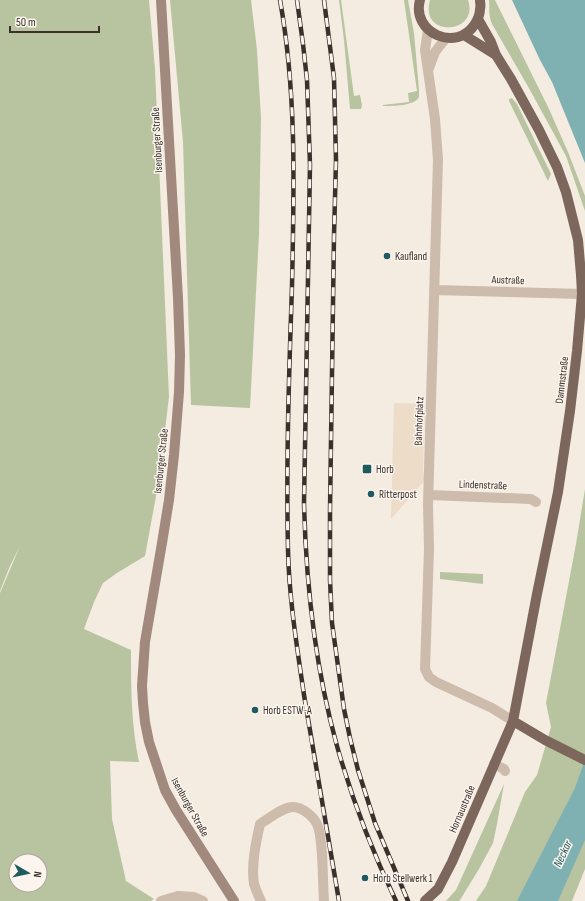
<svg xmlns="http://www.w3.org/2000/svg" width="585" height="901" font-family="'Sofia Sans Condensed',sans-serif">
<style>
.green{fill:#b8c4a0;fill-rule:evenodd}
.plaza{fill:#ecdcc8}
.water{fill:#7fb0b2}
.lines{fill:none;stroke-linecap:round;stroke-linejoin:round}
.street{stroke:#cdbbac;stroke-width:10}
.secondary{stroke:#a18a7d;stroke-width:10}
.primary{stroke:#7d675c;stroke-width:10}
.rail-casing{stroke:#3b302b;stroke-width:4.5}
.rail{stroke:#fbf5ee;stroke-width:3;stroke-dasharray:9;stroke-linecap:butt}
.poi-dot{fill:#1f5a5e;stroke:#fbf5ee;stroke-width:1.5}
.labels{text-anchor:middle;dominant-baseline:central;stroke-width:3;stroke-linejoin:round;paint-order:stroke}
.street-label{font-size:11px;fill:#3b302b;stroke:#fbf5ee}
.poi-label{font-size:11px;fill:#3b302b;stroke:#fbf5ee;text-anchor:start}
.water-label{font-size:12px;font-style:italic;fill:#1f5a5e;stroke:#fbf5ee}
</style>
<rect width="100%" height="100%" fill="#f4ebe1"/>
<path class="green" d="M0,0H149L155,69L169,397L159,480L145,556L117,573L103,583L94,602L84,629L131,650C131,688 131,725 139,762L110,761L112,819L126,881L154,899L151,901H0V593L20,546L10,566L0,591ZM16,861H40V885H16Z
M170,0H251L257,50L261,118L259,234L250,408L191,405L183,142Z
M339,0H341L354,96L360,95L362,105L361,109H350L344,40Z
M404,0H408L414,33L419,90C419,92 419,96 419,97C415,106 392,106 383,106V105L409,102L408,93L417,91Z
M430,0H468C480,34 419,39 430,0Z
M489,0H495L549,109L568,152L585,196V211L566,156L530,90L492,24C488,14 490,10 489,0Z
M512,98L517,104L551,174L548,181L509,101V99Z
M585,489V869L572,901H476L486,886L525,792L537,775L551,727L546,703L576,544Z
M440,572L483,574V584L440,579Z
M504,784L497,824L493,843L479,869L460,900L459,901H446L456,890Z"/>
<path class="plaza" d="M394,403L425,404L423,470L425,480L391,519Z"/>
<path class="water" d="M512,0H585V163L552,82L540,60Z
M585,760V840L558,901H517L575,788Z"/>
<g class="lines">
<path class="street" d="M428,30L425,50L435,119L438,160L428,505L429,549L425,669L429,677L436,682L492,708L513,721
M429,68L435,52L446,38
M434,290L582,294
M429,495L531,499L536,502
M494,764L504,769L505,771
M161,901L178,896L194,897L203,901
M261,901C258,895 256,890 254,884C251,865 256,842 260,824C269,819 282,807 293,807C302,807 313,816 317,824C321,833 321,845 322,855C323,870 323,886 324,901"/>
<path class="secondary" d="M161,0L178,298L180,355L179,392L174,455L169,500L162,543L145,642L142,686L143,703L145,722L149,742L165,790L176,810L234,901"/>
<path class="primary" d="M420,0C411,33 457,53 475,24C478,19 480,15 480,9C481,6 480,3 480,0
M464,35L496,55
M513,721L545,740L585,760
M425,901L438,889L452,862L513,721L537,594L558,492L570,411L577,351L582,294L581,275L578,240L566,192L557,167L539,130L511,79L496,55L491,42L478,19"/>
<defs>
<path id="rail" d="M280,0C297,94 294,191 292,286C289,374 286,462 288,550C289,598 297,647 304,695C315,763 327,832 339,901
M297,0L303,44L307,80L310,165L304,503C306,585 315,667 337,746C352,799 372,851 396,901
M324,0L334,78L336,160L334,236L330,511V580L332,623L344,709L350,738L358,770L375,823L408,901"/>
</defs>
<use href="#rail" class="rail-casing"/>
<use href="#rail" class="rail"/>
</g>
<g class="poi-dot">
<circle cx="387" cy="256" r="4"/>
<rect x="362" y="464" width="10" height="10" rx="2"/>
<circle cx="371" cy="494" r="4"/>
<circle cx="255" cy="710" r="4"/>
<circle cx="365" cy="878" r="4"/>
</g>
<g class="labels">
<g class="street-label">
<text transform="translate(157 140) rotate(-93)">Isenburger Straße</text>
<text transform="translate(508 280) rotate(2)">Austraße</text>
<text transform="translate(562 380) rotate(-83)">Dammstraße</text>
<text transform="translate(419 421) rotate(-88)">Bahnhofplatz</text>
<text transform="translate(161 461) rotate(-84)">Isenburger Straße</text>
<text transform="translate(483 485) rotate(2)">Lindenstraße</text>
<text transform="translate(190 807) rotate(61)">Isenburger Straße</text>
<text transform="translate(462 809) rotate(-67)">Hornaustraße</text>
</g>
<g class="poi-label">
<text x="395" y="256">Kaufland</text>
<text x="376" y="469">Horb</text>
<text x="379" y="494">Ritterpost</text>
<text x="263" y="710">Horb ESTW-A</text>
<text x="373" y="878">Horb Stellwerk 1</text>
</g>
<g class="water-label">
<text transform="translate(563 854) rotate(-65)">Neckar</text>
</g>
</g>
<g transform="translate(28 873) rotate(99)"><circle r="19" fill="#fbf5ee" stroke="#aea6a0"/>
<path d="M0-3L7 15L0 10L-7 15Z" fill="#1f5a5e"/>
<text y="-6" font-size="11" font-weight="bold" text-anchor="middle" fill="#3b302b">N</text>
</g>
<path d="M10 26v6h89v-6" fill="none" stroke="#3b302b" stroke-width="2"/>
<text x="16" y="26" font-size="12" fill="#3b302b" stroke="#fbf5ee" stroke-width="3" paint-order="stroke">50 m</text>
</svg>
